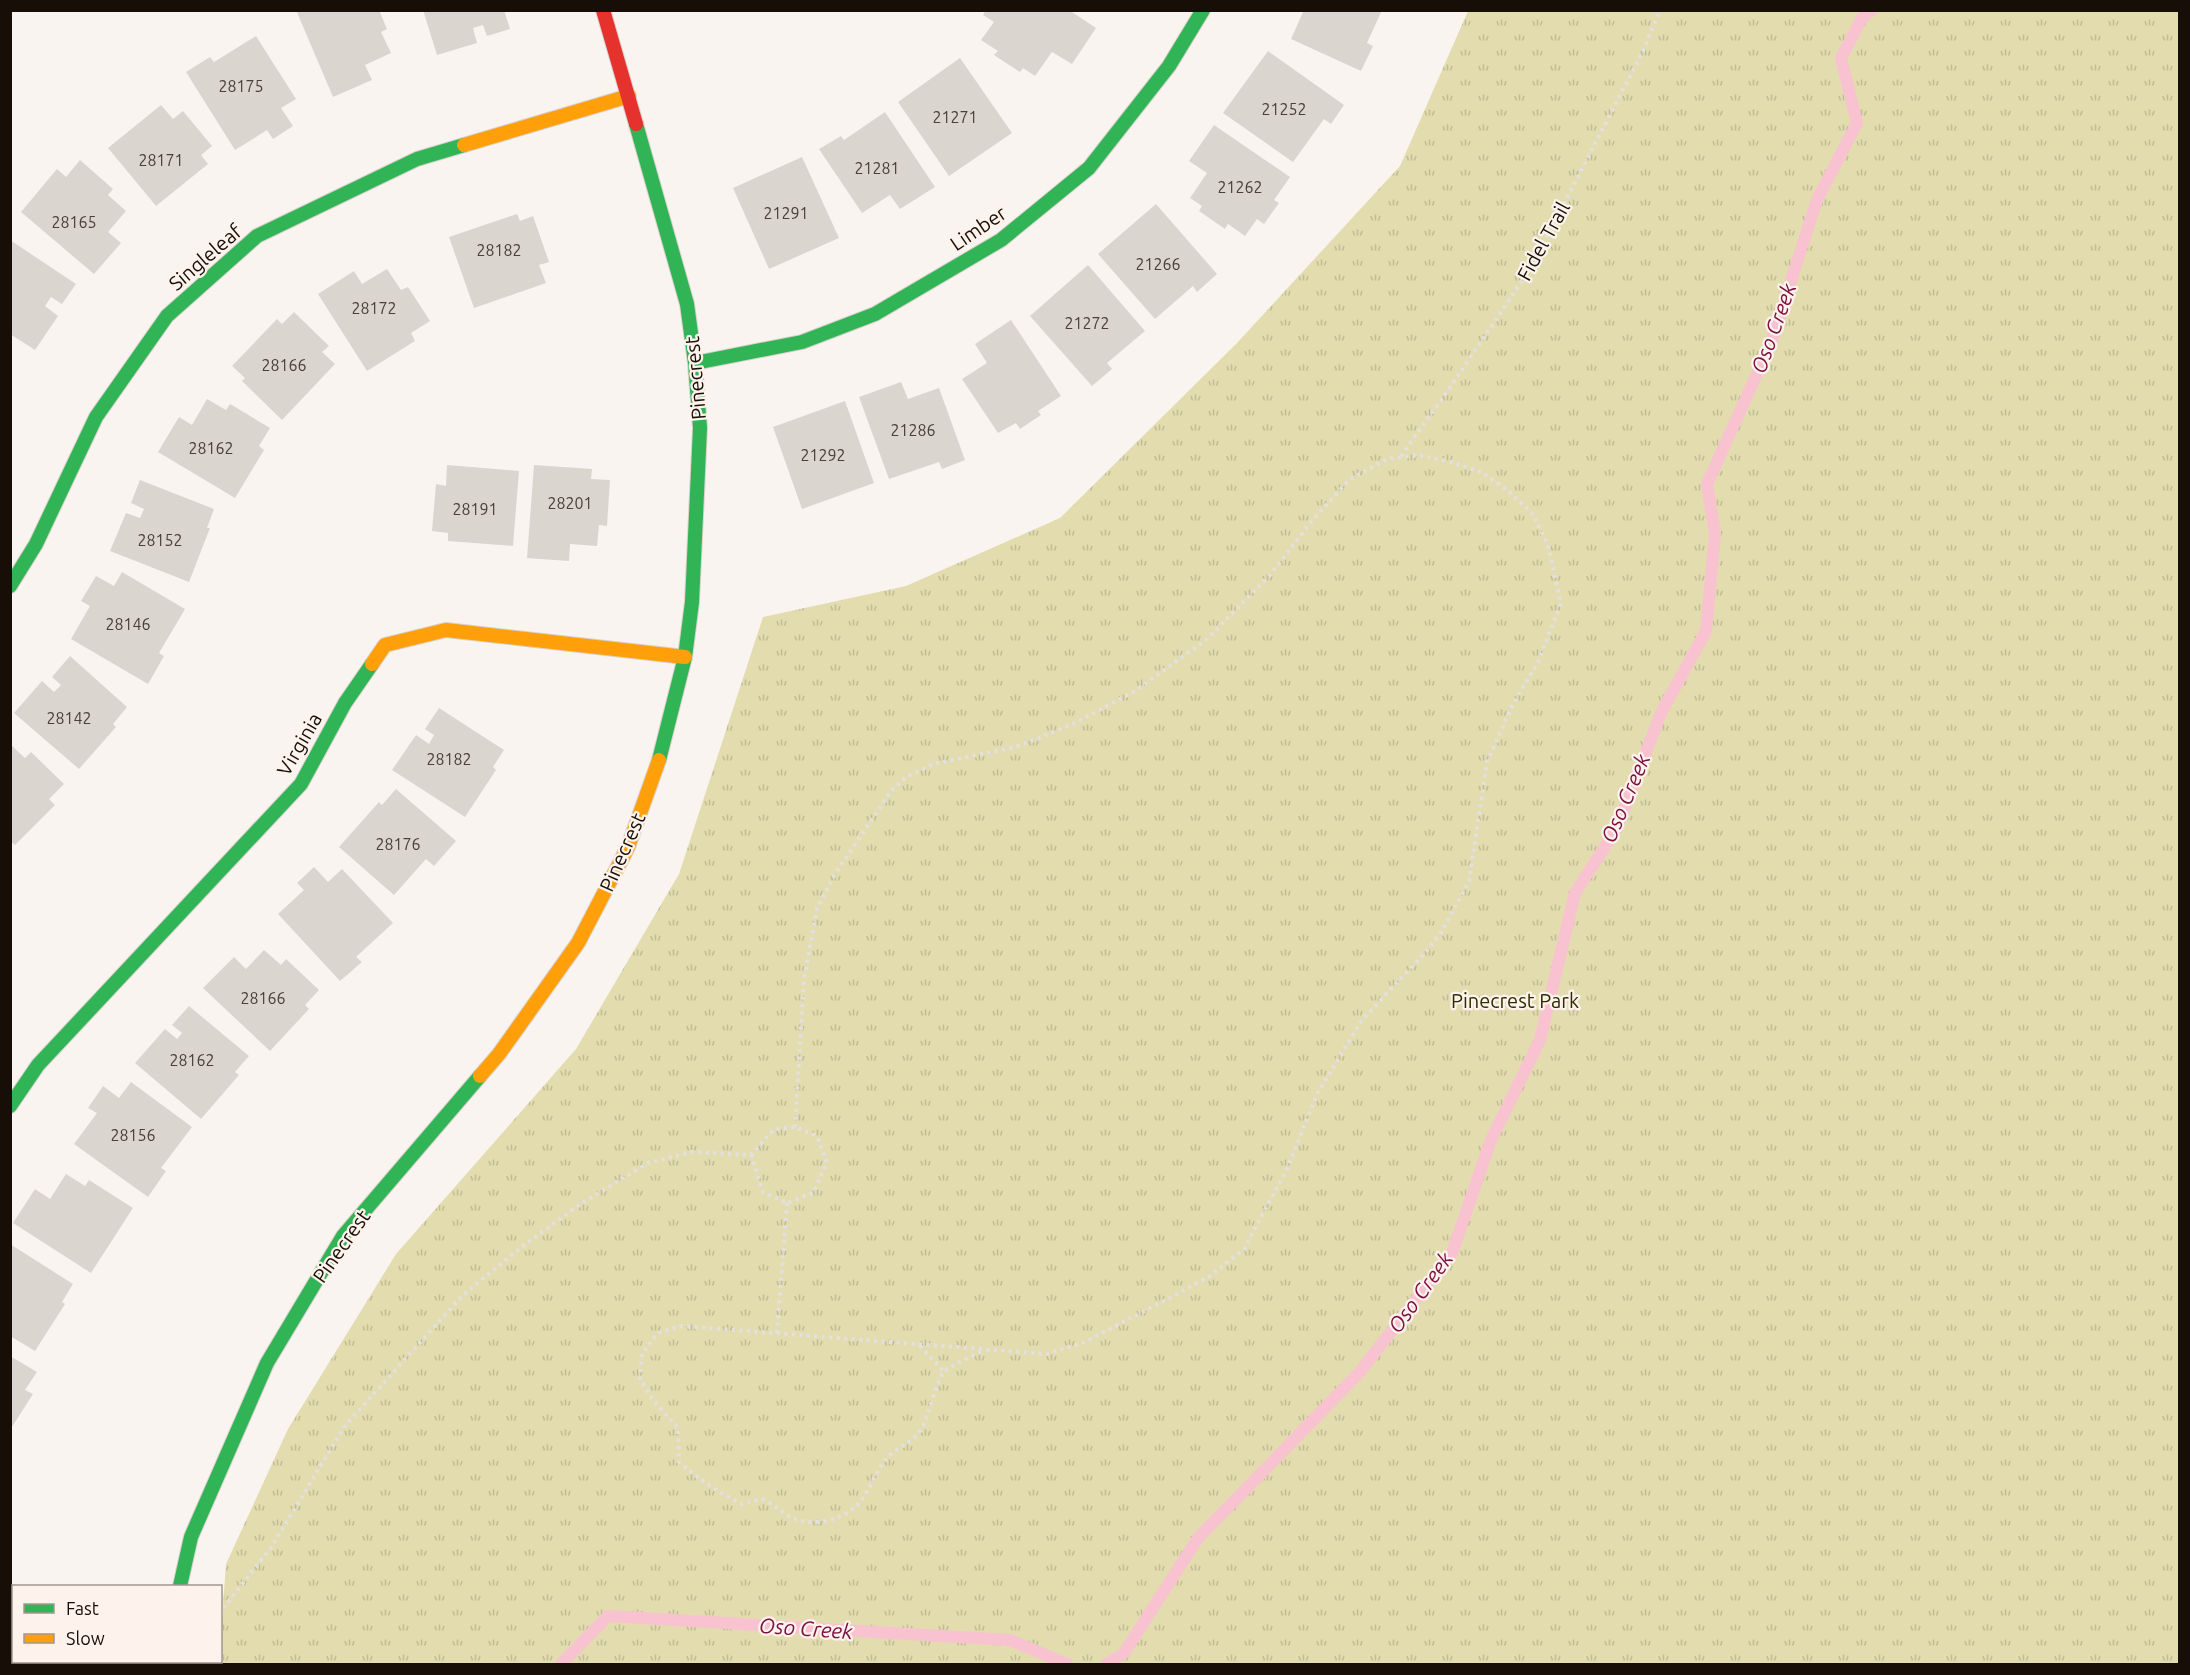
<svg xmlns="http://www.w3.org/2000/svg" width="2190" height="1675" font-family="Ubuntu,sans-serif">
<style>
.park{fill:url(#park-tufts)}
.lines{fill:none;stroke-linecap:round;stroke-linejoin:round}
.stream{stroke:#f9c2d0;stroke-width:12}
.building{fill:#dbd5cf}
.street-casing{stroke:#d9d1cc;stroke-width:36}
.fast-casing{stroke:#d9d1cc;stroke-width:16}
.slow-casing{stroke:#d9d1cc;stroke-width:16}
.jam-casing{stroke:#d9d1cc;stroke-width:16}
.path{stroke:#e3e0df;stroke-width:4;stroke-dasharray:3 4.5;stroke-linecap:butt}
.street{stroke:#fefdfd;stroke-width:33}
.fast{stroke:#30b455;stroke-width:14}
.slow{stroke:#ff9f0a;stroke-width:14}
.jam{stroke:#e5322d;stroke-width:14}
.labels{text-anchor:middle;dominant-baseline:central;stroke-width:4.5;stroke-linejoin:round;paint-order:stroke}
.number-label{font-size:16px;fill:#48403a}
.street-label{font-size:20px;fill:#170e08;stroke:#fef3ec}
.park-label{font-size:20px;fill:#2f2c03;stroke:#fef3ec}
.water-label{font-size:21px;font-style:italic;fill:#7c0e40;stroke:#fef3ec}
</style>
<defs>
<pattern id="park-tufts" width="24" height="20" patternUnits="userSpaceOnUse" patternTransform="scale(1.5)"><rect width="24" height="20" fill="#e2dcaf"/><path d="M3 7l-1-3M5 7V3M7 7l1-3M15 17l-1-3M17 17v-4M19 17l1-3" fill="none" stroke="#c1bc95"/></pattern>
</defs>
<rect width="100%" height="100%" fill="#faf4f0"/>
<path class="park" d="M1468,11H2179V1664H218V1662H220L221,1633L226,1564L288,1429L396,1254L576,1049L679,874L763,617L906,586L1060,518L1237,343L1400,166Z"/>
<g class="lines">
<path class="stream" d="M561,1664L608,1616L1010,1640L1067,1664
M1107,1664L1124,1653L1198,1538L1359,1373L1452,1253L1491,1140L1540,1040L1575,893L1617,828L1661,713L1706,631L1715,534L1707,484L1771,343L1817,200L1857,123L1841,58L1862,18L1872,10"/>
</g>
<path class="building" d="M296,10H379L387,29L381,32L391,53L365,65L372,80L333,97Z
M423,10H504L510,29L487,36L483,25L473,28L477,43L437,55Z
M986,10H1069L1096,28L1072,64L1052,52L1035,76L1023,68L1020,72L994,55L998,51L981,40L994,22L983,15Z
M1304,10H1382L1367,43L1373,46L1361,71L1291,39Z
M256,36L296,99L281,108L293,126L273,139L267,130L235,150L186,72L210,57L214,62Z
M1268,51L1344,105L1331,124L1324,119L1293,162L1223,113Z
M960,58L1012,133L949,176L898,102Z
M161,105L173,119L183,111L212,146L201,155L208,164L156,206L108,148Z
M885,112L935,187L900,209L890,195L862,213L819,149L841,136L844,140Z
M1214,125L1290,177L1274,200L1279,203L1264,224L1257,219L1245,236L1228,224L1225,229L1199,211L1202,206L1190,198L1207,173L1189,161Z
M802,157L839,238L769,269L733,188Z
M80,160L113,189L108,195L126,211L108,232L121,243L94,274L21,212L57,169L66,177Z
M1156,204L1217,274L1197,292L1193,286L1155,319L1098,254Z
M517,214L520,221L533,216L549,262L539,265L546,283L474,308L449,237Z
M10,240L76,284L62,304L51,297L45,306L58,316L35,350L10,334Z
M1088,265L1145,331L1107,363L1112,369L1092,386L1030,316Z
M387,269L401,290L408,287L430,321L411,333L415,341L367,371L318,294L354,271L362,284Z
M294,312L329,346L322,352L335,364L282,420L242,381L245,378L232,366L277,319L282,324Z
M1011,320L1061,396L1038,411L1041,415L1020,429L1016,423L998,433L962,379L987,363L975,344Z
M901,382L908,399L939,388L965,460L942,469L939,462L889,479L859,397Z
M207,399L226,410L230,404L270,428L259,446L264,450L235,498L158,452L179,417L192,425Z
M845,401L874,483L802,509L773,427Z
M447,465L519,471L513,546L448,541V533L432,531L436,484L446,486Z
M534,465L592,469L591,479L610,480L607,526L599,525L597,546L570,544L569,561L527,558Z
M140,480L214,509L207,528H210L189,582L110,551L126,513L140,518L144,509L131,503Z
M122,572L185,609L159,653L164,656L148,684L71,639L90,606L81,601L96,576L114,586Z
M70,656L127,707L113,724L116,727L79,769L14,713L42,681L54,692L61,685L52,677Z
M439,708L504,750L493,767L496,770L465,817L392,770L416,735L429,744L434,735L425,729Z
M10,744L25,758L31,752L64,784L49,799L55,805L15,845L10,841Z
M396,789L456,841L434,866L426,859L394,895L339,847L379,802L382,805Z
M314,867L328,882L342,869L393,923L356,957L362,962L340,981L278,914L304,890L297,883Z
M264,950L281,965L286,959L319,990L305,1005L309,1009L270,1051L203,988L234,957L246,969Z
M189,1006L249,1056L235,1072L239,1075L201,1119L135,1063L165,1029L177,1039L182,1033L172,1025Z
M131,1082L192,1127L161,1168L166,1171L148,1197L74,1144L97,1113L88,1108L103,1086L119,1098Z
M66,1174L85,1186L89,1180L133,1208L91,1273L13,1223L35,1189L50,1199Z
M10,1244L73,1284L62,1302L65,1304L35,1351L10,1336Z
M10,1356L37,1372L25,1390L33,1394L10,1430Z"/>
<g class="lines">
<defs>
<path id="street" d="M165,1664V1662"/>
<path id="fast" d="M636,124L687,304L695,363L700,428L692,602L685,657L659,760
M695,363L802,342L875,314L1001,240L1089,168L1169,66L1203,10
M10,586L36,544L96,417L167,316L257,236L417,159L464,145
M10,1106L38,1065L301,784L345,703L372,664
M180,1586L191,1537L267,1363L343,1236L480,1076"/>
<path id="slow" d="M464,145L629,96
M372,664L385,645L446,630L685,657
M480,1076L499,1054L578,943L628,847L659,760"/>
<path id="jam" d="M603,10L636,124"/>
</defs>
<use href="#street" class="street-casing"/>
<use href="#fast" class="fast-casing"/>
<use href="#slow" class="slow-casing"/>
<use href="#jam" class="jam-casing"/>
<path class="path" d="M1401,456L1449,389L1530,269L1643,51L1660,10
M795,1127L804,979L817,909L835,874L891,791L906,777L933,764L1016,747L1073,724L1135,691L1207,639L1271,574L1310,523L1349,480L1387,459L1419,455L1451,462L1481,472L1506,489L1532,513L1548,545L1561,604L1538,662L1512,706L1487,762L1469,881L1442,931L1425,953L1362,1020L1318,1092L1287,1169L1244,1249L1210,1276L1177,1294L1083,1343L1046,1354L681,1326L658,1333L642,1353L640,1378L652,1399L678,1428L679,1462C699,1479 719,1493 742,1504L762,1499C776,1505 787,1518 802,1521C823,1525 848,1517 861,1501C872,1486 877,1467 891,1454C902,1445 914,1441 922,1428C929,1415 936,1381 944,1372C949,1366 976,1354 985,1350
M777,1333L787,1203
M920,1346L944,1372
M223,1608L271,1548L344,1427L463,1295L523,1246L579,1205L648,1163L692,1152L751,1155L774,1129L795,1127L817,1136L827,1163L813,1193L787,1203L763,1192L751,1155"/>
<use href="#street" class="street"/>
<use href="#fast" class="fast"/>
<use href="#slow" class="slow"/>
<use href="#jam" class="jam"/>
</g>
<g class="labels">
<g class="number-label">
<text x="241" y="86">28175</text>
<text x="1284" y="109">21252</text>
<text x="955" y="117">21271</text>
<text x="161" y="160">28171</text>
<text x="877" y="168">21281</text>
<text x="1240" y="187">21262</text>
<text x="786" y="213">21291</text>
<text x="74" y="222">28165</text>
<text x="499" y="250">28182</text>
<text x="1158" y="264">21266</text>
<text x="374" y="308">28172</text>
<text x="1087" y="323">21272</text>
<text x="284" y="365">28166</text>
<text x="913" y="430">21286</text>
<text x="211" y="448">28162</text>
<text x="823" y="455">21292</text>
<text x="570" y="503">28201</text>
<text x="475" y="509">28191</text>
<text x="160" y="540">28152</text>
<text x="128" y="624">28146</text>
<text x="69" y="718">28142</text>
<text x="449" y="759">28182</text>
<text x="398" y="844">28176</text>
<text x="263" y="998">28166</text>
<text x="192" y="1060">28162</text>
<text x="133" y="1135">28156</text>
</g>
<g class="street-label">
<text transform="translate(978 228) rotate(-34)">Limber</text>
<text transform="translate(1543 241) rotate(-61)">Fidel Trail</text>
<text transform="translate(205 257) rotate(-41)">Singleleaf</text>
<text transform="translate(695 378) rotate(-95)">Pinecrest</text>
<text transform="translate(299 744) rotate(-60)">Virginia</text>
<text transform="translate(622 852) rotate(-66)">Pinecrest</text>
<text transform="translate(341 1246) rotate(-55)">Pinecrest</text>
</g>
<g class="park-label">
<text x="1515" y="1000">Pinecrest Park</text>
</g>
<g class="water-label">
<text transform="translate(1773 328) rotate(-70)">Oso Creek</text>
<text transform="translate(1625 798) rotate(-67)">Oso Creek</text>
<text transform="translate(1420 1292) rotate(-54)">Oso Creek</text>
<text transform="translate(806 1628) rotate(4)">Oso Creek</text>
</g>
</g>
<rect width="2190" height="1675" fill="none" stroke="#170e08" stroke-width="24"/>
<rect x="12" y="1585" width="210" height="78" fill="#fef3ec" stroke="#a29791" stroke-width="1.5"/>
<rect x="24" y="1604" width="30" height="9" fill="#30b455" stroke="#a29791" stroke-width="1.5"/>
<text x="66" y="1615" font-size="18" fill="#170e08">Fast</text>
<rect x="24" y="1634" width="30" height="9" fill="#ff9f0a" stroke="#a29791" stroke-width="1.5"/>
<text x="66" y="1645" font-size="18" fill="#170e08">Slow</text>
</svg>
